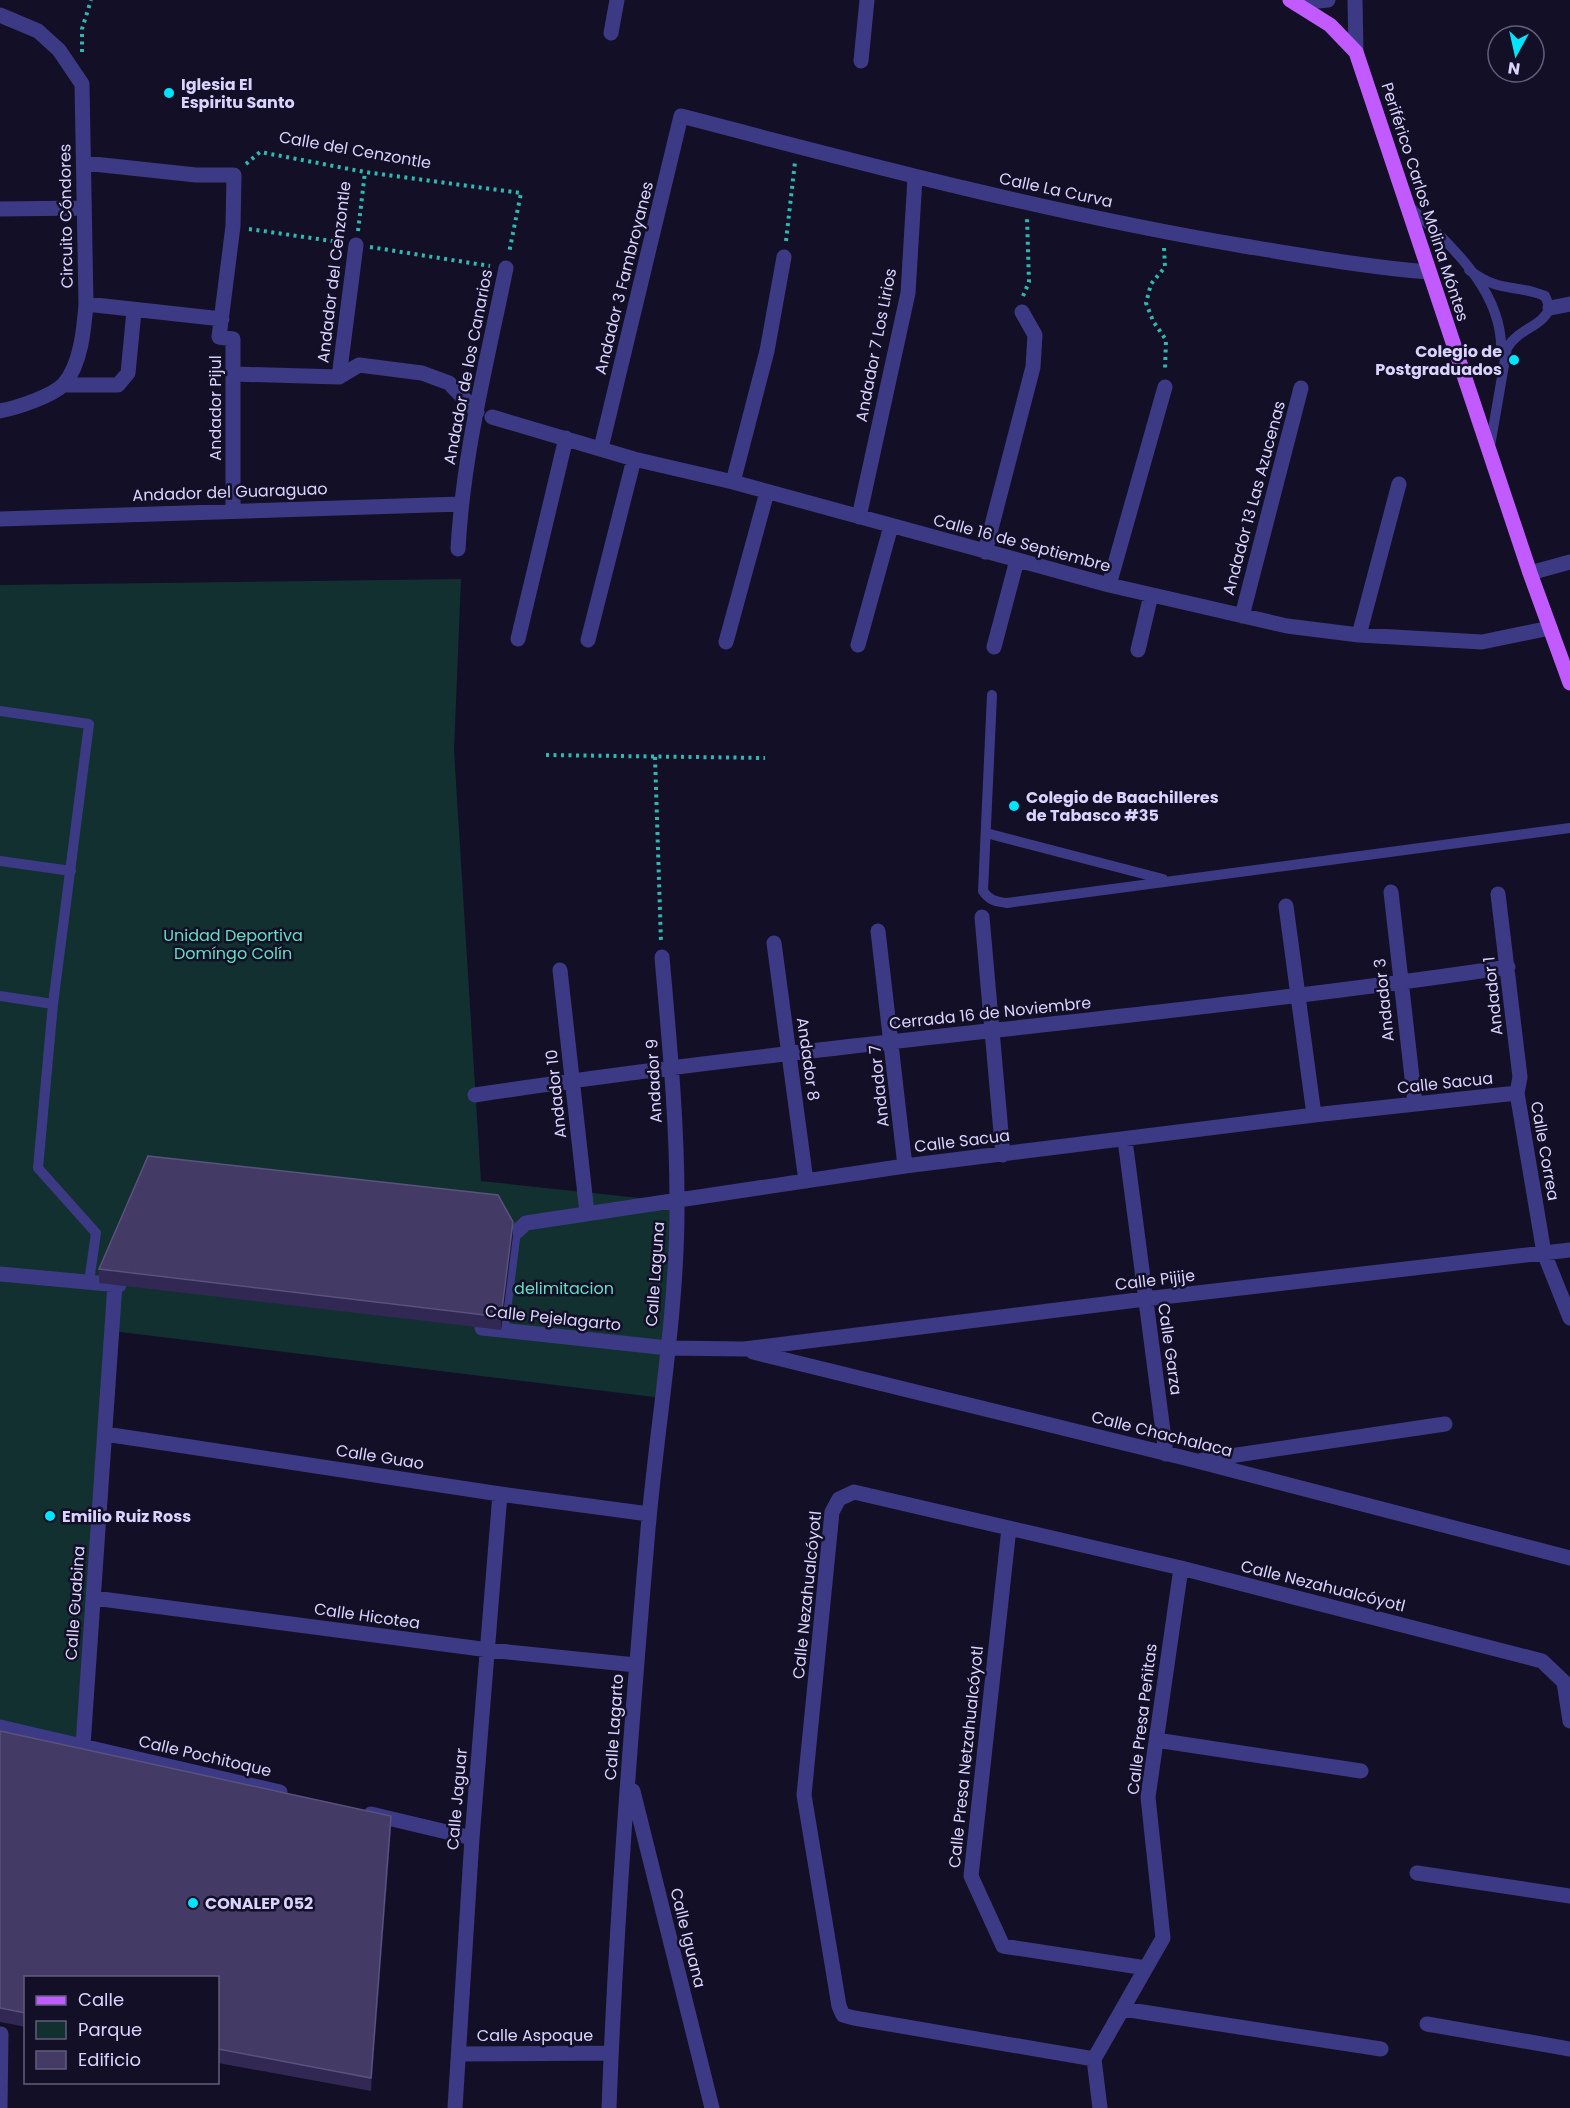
<svg xmlns="http://www.w3.org/2000/svg" width="1570" height="2108" font-family="Poppins,sans-serif">
<style>
.green{fill:#12302f}
.lines{fill:none;stroke-linecap:round;stroke-linejoin:round}
.path{stroke:#2fb8b0;stroke-width:4;stroke-dasharray:3 4.5;stroke-linecap:butt}
.service{stroke:#3d3a85;stroke-width:10}
.minor{stroke:#3d3a85;stroke-width:15}
.tertiary{stroke:#3d3a85;stroke-width:15}
.primary{stroke:#c25bff;stroke-width:15}
.wall{fill:#312854}
.shaded-wall{fill:#1d163a}
.building{fill:#433a66;stroke:#5a527e;stroke-width:1.5}
.poi-dot{fill:#00e5ff;stroke:#130f26;stroke-width:2}
.labels{text-anchor:middle;dominant-baseline:central;stroke-width:5;stroke-linejoin:round;paint-order:stroke}
.poi-label{font-size:16px;font-weight:bold;fill:#d9d4ff;stroke:#130f26;text-anchor:start}
.street-label{font-size:16px;fill:#d9d4ff;stroke:#130f26}
.park-label{font-size:16px;fill:#5fe0c0;stroke:#130f26}
</style>
<rect width="100%" height="100%" fill="#130f26"/>
<path class="green" d="M461,579L454,751L481,1181L677,1202L662,1398L112,1331L83,1745L0,1727V585Z"/>
<g class="lines">
<path class="path" d="M82,52V29L91,0
M246,164L260,152L365,172L521,193L509,253
M249,229L339,242
M358,231L365,172
M786,241L795,162
M370,247L490,266
M1164,248L1165,267L1151,284L1146,303L1153,321L1166,340L1165,370
M1023,296L1029,282L1027,218
M546,755L765,758
M655,757L661,942"/>
<path class="service" d="M1409,206C1451,246 1505,292 1501,355
M1469,270C1501,294 1513,283 1545,296L1550,308C1541,328 1520,327 1507,348L1490,446
M992,695L983,891C989,900 996,902 1007,903L1570,828
M0,711L89,724L53,1004L38,1168L96,1233L89,1282
M986,833L1163,879
M0,861L71,871
M0,996L53,1004"/>
<path class="minor" d="M0,15L38,31L59,50L82,84L86,304C84,329 81,364 64,384C53,396 16,408 0,411
M611,33L617,0
M861,61L867,0
M84,163L196,175H234L233,226L219,337L233,339V510
M0,209L84,208
M86,304L222,319
M1550,308L1570,304
M233,374L339,377L359,365L422,373L449,383L477,412
M339,377L356,245
M63,385H118L128,373L134,311
M492,417L634,459L733,482L1109,585L1287,626L1359,635L1482,642L1550,628
M601,448L681,116C868,165 1054,214 1244,246C1305,256 1366,267 1428,272
M733,482L767,351L784,257
M859,517L908,293L915,178
M0,519L461,504
M458,549C463,454 487,361 506,268
M985,552L1033,367L1035,335L1022,312
M1530,573L1570,562
M1109,585L1165,387
M1242,616L1301,388
M1359,635L1399,484
M518,639L566,438
M588,640L634,459
M726,642L767,492
M858,645L891,526
M994,647L1017,560
M1138,650L1151,595
M1391,892L1415,1104
M1498,894L1520,1077L1517,1093
M1286,906L1314,1115
M982,917L1003,1155
M878,931L905,1166
M774,943L806,1181
M560,970L587,1213
M1517,1093L1544,1253L1570,1318
M475,1095C818,1043 1165,1018 1508,967
M1125,1140L1166,1454
M0,1274L119,1285
M482,1328L668,1348L744,1349L1145,1299L1570,1250
M501,1330L513,1235L526,1223L905,1166L1314,1115L1517,1093
M753,1352L1197,1461L1570,1558
M105,1434L500,1494L649,1514
M1203,1460L1445,1424
M1009,1528L971,1876L1003,1946L1146,1968
M94,1598L489,1650L636,1665
M0,1727L280,1792
M1156,1740L1361,1771
M83,1745L115,1284
M633,1791L712,2108
M371,1814L472,1838
M1417,1873L1570,1896
M1123,2009L1381,2049
M1427,2024L1570,2049
M459,2054L611,2053
M1094,2059L854,2018L843,2015L839,2006L804,1795L832,1512L839,1499L854,1492L1181,1568L1542,1661L1564,1682L1570,1721
M0,2108L1,2034
M455,2108L472,1838L500,1494
M609,2108C616,1919 631,1730 647,1541C656,1428 678,1314 677,1200C677,1119 669,1038 662,957
M1100,2108L1094,2059L1163,1938L1148,1797L1181,1568"/>
<path class="tertiary" d="M1355,0L1356,52
M1299,3L1328,0"/>
<path class="primary" d="M1290,0L1330,25L1356,52L1530,573L1570,683"/>
</g>
<path class="wall" d="M513,1235L501,1330L99,1283V1269Z
M0,1731L391,1829L371,2091L218,2063V1977H26V2027L0,2022Z"/>
<path class="shaded-wall" d="M513,1222V1235L501,1330V1317Z
M391,1816V1829L371,2091V2078Z"/>
<path class="building" d="M148,1156L498,1195L513,1222L501,1317L99,1269Z
M0,1731L391,1816L371,2078L218,2049V1977H26V2013L0,2008Z"/>
<g class="poi-dot">
<circle cx="169" cy="93" r="6"/>
<circle cx="1514" cy="360" r="6"/>
<circle cx="1014" cy="806" r="6"/>
<circle cx="50" cy="1516" r="6"/>
<circle cx="193" cy="1903" r="6"/>
</g>
<g class="labels">
<g class="poi-label">
<text x="181" y="84">Iglesia El<tspan x="181" dy="18">Espiritu Santo</tspan></text>
<text x="1502" y="351" text-anchor="end">Colegio de<tspan x="1502" dy="18">Postgraduados</tspan></text>
<text x="1026" y="797">Colegio de Baachilleres<tspan x="1026" dy="18">de Tabasco #35</tspan></text>
<text x="62" y="1516">Emilio Ruiz Ross</text>
<text x="205" y="1903">CONALEP 052</text>
</g>
<g class="street-label">
<text transform="translate(355 150) rotate(10)">Calle del Cenzontle</text>
<text transform="translate(1056 190) rotate(12)">Calle La Curva</text>
<text transform="translate(1425 202) rotate(72)">Periférico Carlos Molina Móntes</text>
<text transform="translate(66 216) rotate(-91)">Circuito Cóndores</text>
<text transform="translate(334 272) rotate(-83)">Andador del Cenzontle</text>
<text transform="translate(624 278) rotate(-76)">Andador 3 Fambroyanes</text>
<text transform="translate(876 345) rotate(-79)">Andador 7 Los Lirios</text>
<text transform="translate(468 367) rotate(-79)">Andador de los Canarios</text>
<text transform="translate(215 408) rotate(-90)">Andador Pijul</text>
<text transform="translate(230 492) rotate(-2)">Andador del Guaraguao</text>
<text transform="translate(1254 498) rotate(-75)">Andador 13 Las Azucenas</text>
<text transform="translate(1022 543) rotate(15)">Calle 16 de Septiembre</text>
<text transform="translate(1493 996) rotate(-96)">Andador 1</text>
<text transform="translate(1384 1000) rotate(-96)">Andador 3</text>
<text transform="translate(990 1013) rotate(-6)">Cerrada 16 de Noviembre</text>
<text transform="translate(808 1059) rotate(82)">Andador 8</text>
<text transform="translate(654 1081) rotate(-93)">Andador 9</text>
<text transform="translate(1445 1083) rotate(-6)">Calle Sacua</text>
<text transform="translate(879 1086) rotate(-96)">Andador 7</text>
<text transform="translate(556 1094) rotate(-96)">Andador 10</text>
<text transform="translate(962 1141) rotate(-7)">Calle Sacua</text>
<text transform="translate(1545 1151) rotate(80)">Calle Correa</text>
<text transform="translate(655 1274) rotate(-86)">Calle Laguna</text>
<text transform="translate(1155 1280) rotate(-7)">Calle Pijije</text>
<text transform="translate(553 1318) rotate(6)">Calle Pejelagarto</text>
<text transform="translate(1170 1349) rotate(82)">Calle Garza</text>
<text transform="translate(1162 1434) rotate(14)">Calle Chachalaca</text>
<text transform="translate(380 1457) rotate(9)">Calle Guao</text>
<text transform="translate(1323 1586) rotate(14)">Calle Nezahualcóyotl</text>
<text transform="translate(807 1595) rotate(-84)">Calle Nezahualcóyotl</text>
<text transform="translate(75 1603) rotate(-86)">Calle Guabina</text>
<text transform="translate(367 1616) rotate(8)">Calle Hicotea</text>
<text transform="translate(1142 1719) rotate(-83)">Calle Presa Peñitas</text>
<text transform="translate(614 1727) rotate(-86)">Calle Lagarto</text>
<text transform="translate(205 1756) rotate(13)">Calle Pochitoque</text>
<text transform="translate(966 1757) rotate(-84)">Calle Presa Netzahualcóyotl</text>
<text transform="translate(457 1799) rotate(-85)">Calle Jaguar</text>
<text transform="translate(688 1938) rotate(76)">Calle Iguana</text>
<text x="535" y="2035">Calle Aspoque</text>
</g>
<g class="park-label">
<text x="233" y="935">Unidad Deportiva<tspan x="233" dy="18">Domíngo Colín</tspan></text>
<text x="564" y="1288">delimitacion</text>
</g>
</g>
<rect x="24" y="1976" width="195" height="108" fill="#130f26" stroke="#625e7d" stroke-width="1.5"/>
<rect x="36" y="1996" width="30" height="9" fill="#c25bff" stroke="#625e7d" stroke-width="1.5"/>
<text x="78" y="2006" font-size="18" fill="#d9d4ff">Calle</text>
<rect x="36" y="2021" width="30" height="18" fill="#12302f" stroke="#625e7d" stroke-width="1.5"/>
<text x="78" y="2036" font-size="18" fill="#d9d4ff">Parque</text>
<rect x="36" y="2051" width="30" height="18" fill="#433a66" stroke="#625e7d" stroke-width="1.5"/>
<text x="78" y="2066" font-size="18" fill="#d9d4ff">Edificio</text>
<g transform="translate(1516 54) rotate(188)"><circle r="28" fill="#130f26" stroke="#625e7d" stroke-width="1.5"/>
<path d="M0-4.5L10 22L0 15L-10 22Z" fill="#00e5ff"/>
<text y="-9" font-size="16" font-weight="bold" text-anchor="middle" fill="#d9d4ff">N</text>
</g>
</svg>
